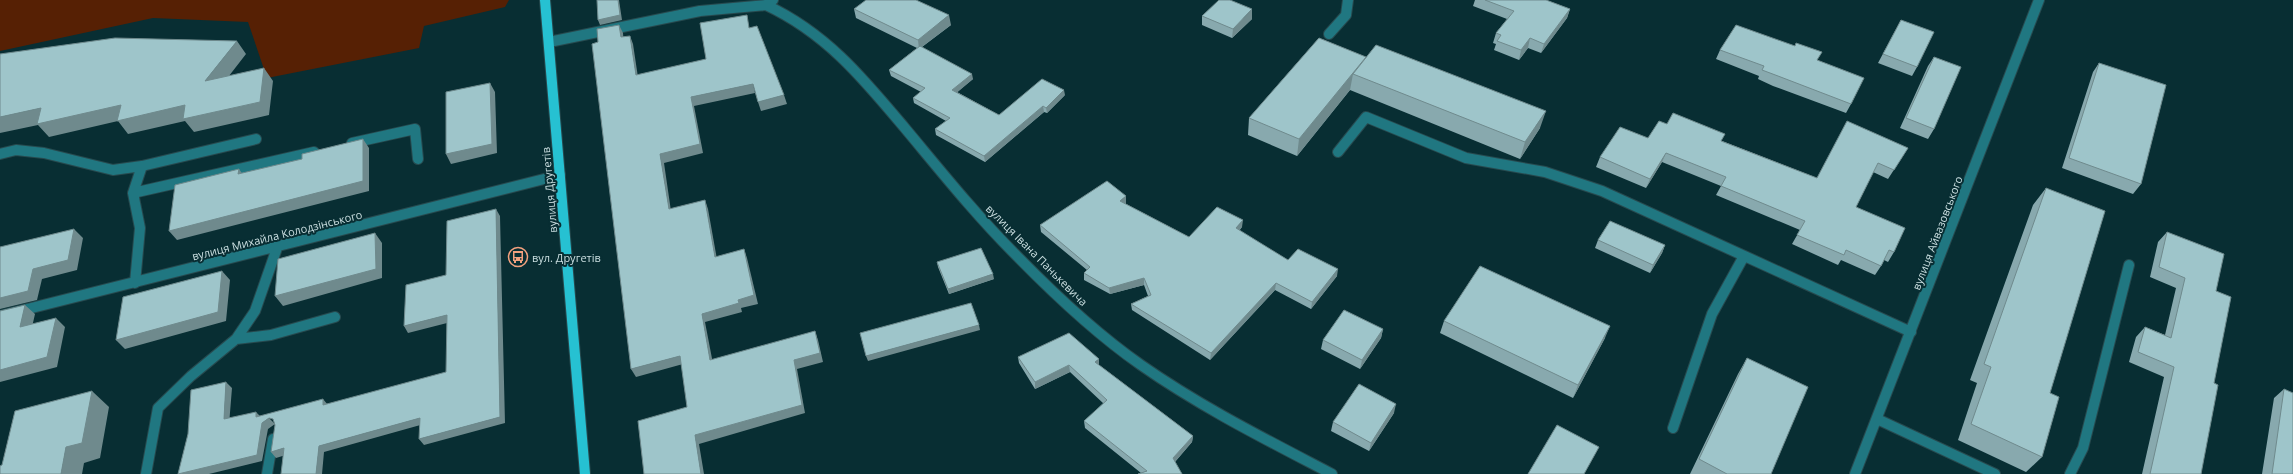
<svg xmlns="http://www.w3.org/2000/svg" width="2293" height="474" font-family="'Open Sans',sans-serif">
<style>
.green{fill:#562004}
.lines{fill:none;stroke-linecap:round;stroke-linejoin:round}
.minor-casing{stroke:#274a4f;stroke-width:12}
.major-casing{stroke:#274a4f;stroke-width:12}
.minor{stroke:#207781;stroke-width:10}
.major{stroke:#26c1d2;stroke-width:10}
.wall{fill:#88a9ae}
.shaded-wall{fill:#6f8a8d}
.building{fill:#9ec5ca;stroke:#6f8a8d}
.labels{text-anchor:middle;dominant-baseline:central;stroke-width:4;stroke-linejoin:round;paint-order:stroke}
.street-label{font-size:11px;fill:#cbdfe1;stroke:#082e33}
.poi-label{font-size:11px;fill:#cbdfe1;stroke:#082e33;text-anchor:start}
</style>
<rect width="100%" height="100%" fill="#082e33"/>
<path class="green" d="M0,0H509L505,7L424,26L419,48L267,78L248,22L153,18L0,51Z"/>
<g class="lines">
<defs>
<path id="minor" d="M766,5C826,33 863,78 904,127C940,170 975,214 1015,254C1054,294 1095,333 1141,365C1201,407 1267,440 1332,474
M1329,34L1346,15L1348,0
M549,42L700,11L766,5L773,0
M352,143L415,129L418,159
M1338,152L1366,117L1466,158L1545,172L1602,191L1911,332
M0,154L16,150L44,153L113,170L142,166L256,139
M133,193L314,152
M135,283L140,228L133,193L142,166
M0,316L560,175
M236,339L271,335L335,317
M1877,419L1995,474
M1673,428L1712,314L1744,256
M146,474L158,408L191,376L236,339L255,311L277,248
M267,474L273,439
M1855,474L2039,0
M2070,474L2083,448L2129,265"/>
<path id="major" d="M545,0L585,474"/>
</defs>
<use href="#minor" class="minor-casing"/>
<use href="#major" class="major-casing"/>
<use href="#minor" class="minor"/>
<use href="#major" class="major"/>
</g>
<path class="wall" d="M1475,0H1546L1570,9L1567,18L1541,53L1528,48L1519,60L1494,50L1496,44L1493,43L1496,33L1507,19L1473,6Z
M854,9L951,25L922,47L973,79L957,92L999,115L1065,95L1047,113L1044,112L985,162L936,135L935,129L946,121L914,103L913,98L921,92L891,76L889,70L917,48L856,18Z
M1202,16L1252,19L1232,38L1202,25Z
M1901,20L1917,67L1912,76L1878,63Z
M1319,38L1540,128L1520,159L1350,90L1297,156L1248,135L1249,118Z
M1720,50L1817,60L1851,104L1846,113L1773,86L1758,79L1759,76L1716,59Z
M1934,57V129L1928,139L1900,128L1928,66Z
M2099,63L2141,184L2133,194L2062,168L2093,72Z
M1667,124L1722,141L1817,178L1908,148L1888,179L1873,172L1856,207L1894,252L1888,262L1884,260L1881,266L1875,275L1841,260L1838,265L1792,244L1800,230L1716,195L1721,186L1662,162L1646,188L1596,167L1600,157L1648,138Z
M2046,188L2050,393L2042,457L2026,472L1958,440L1977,383L1970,380L2033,205Z
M1126,203V204L1189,237L1242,227L1239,231L1288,260L1337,276L1311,309L1275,290L1210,360L1132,310L1131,304L1148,296L1144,285L1110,294L1084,280V273L1087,270L1041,232L1040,225Z
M2167,232L2216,291L2214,383L2201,474H2142L2164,377L2129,362L2136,337L2145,327L2165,335L2176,288L2150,277L2158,242Z
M1598,240L1665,245L1662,253L1650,273L1595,248Z
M937,262L994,279L949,294L938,267Z
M1444,321L1605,338L1573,398L1440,333Z
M1383,329L1381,338L1360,369L1321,349L1323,340Z
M1018,357L1099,365L1193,436L1192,442L1175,462L1141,473L1085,428L1084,421L1104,404L1070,372L1035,389L1019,363Z
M1747,358L1771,474H1690L1738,374Z
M2284,389L2293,474H2262L2274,398Z
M1394,413L1369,451L1331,431L1333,422Z"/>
<path class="shaded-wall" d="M618,0H619L622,20L600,25L598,20Z
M1252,9V19L1232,38L1233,29Z
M1570,9L1567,18L1541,53L1544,44Z
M949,15L951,25L919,49L918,40Z
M619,25L623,33L624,46L621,37Z
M630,36L633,44L639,84L636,75Z
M1530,38L1528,48L1519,60L1521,50Z
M237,41L246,54L215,94L205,81Z
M1366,57L1353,74L1350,90L1297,156L1299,139Z
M264,68L273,81L269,115L194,132L185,121L128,134L118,121L49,137L38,125L0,133V117L41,108L121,105H185Z
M972,74L973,79L953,96L952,90Z
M490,83L495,92L497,153L451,164L446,154Z
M753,84L755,93L694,106L703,153L664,163L672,218L669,209L660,154L691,97Z
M1064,90L1065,95L1047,113L1046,108Z
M784,95L787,104L761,111L758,102Z
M1043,106L1044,112L985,162L984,156Z
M1546,111L1540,128L1520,159L1525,142Z
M363,139L369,148V191L177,240L169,231Z
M1666,153L1662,162L1646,188L1650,179Z
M239,169L246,179L238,174Z
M1126,196V203L1120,208V201Z
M705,200L708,209L718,265L715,257Z
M496,209L500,216L505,423L424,445L419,439L500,417Z
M1243,220L1242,227L1235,235L1236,228Z
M74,229L83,238L77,270L42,279L37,300L0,309V298Z
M375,233L382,243V278L283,306L275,296Z
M1665,245L1662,253L1650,273L1653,265Z
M744,249L747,258L758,304L741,308L742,312L705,322L714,369L710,360L702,314L738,300Z
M1338,269L1337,276L1311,309L1312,302Z
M222,271L230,280L226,321L125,349L116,340Z
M993,274L994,279L949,294L948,289Z
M1144,278V285L1110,294L1109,288Z
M1276,283L1275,290L1210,360L1211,353Z
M25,305L35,314L30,336L20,327Z
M447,315L451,322L408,333L404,326Z
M56,318L65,327L57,367L0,382V370Z
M979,325L980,330L868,361L866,356Z
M1610,326L1605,338L1573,398L1578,385Z
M1383,329L1381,338L1360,369L1362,360Z
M815,331L818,340L823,362L797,369L805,413L699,444L704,474H701L695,435L794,360Z
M680,356L683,364L636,377L631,369Z
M1099,359V366L1095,362Z
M1069,365L1070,372L1035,389V382Z
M226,382L232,388L229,425L224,419Z
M92,391L109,407L100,458L84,463L82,474H61L66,447Z
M323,399L328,405H323Z
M1396,404L1394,413L1369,451L1371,443Z
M256,412L262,418L256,417Z
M269,418L275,424L268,429L262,461L209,474H179L262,423Z
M420,418L424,424L324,452L322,474H316L319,446Z
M1193,436L1192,442L1173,464V458Z
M284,448L289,454L276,458L271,452Z"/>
<path class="building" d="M597,0H618L620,15L598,20Z
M866,0H916L949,15L918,40L854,9Z
M1219,0H1230L1252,9L1233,29L1202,16Z
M1485,0H1546L1570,9L1544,44L1530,38L1521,50L1497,41L1501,35L1496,33L1514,11Z
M747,15L749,28L757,26L784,95L758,102L753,84L691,97L700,144L660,154L669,209L705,200L715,257L744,249L754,295L738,300L739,303L702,314L710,360L815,331L820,353L794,360L802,405L695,435L701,474H644L638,421L687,407L680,356L631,369L592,44L598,42L597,29L619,25L621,37L630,36L636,75L706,59L700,23Z
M1901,20L1934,32L1917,67L1883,54Z
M1736,25L1795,46L1796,43L1822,52L1817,60L1864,78L1851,104L1778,76L1762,70L1764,66L1720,50Z
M115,38L237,41L205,81L264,68L260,102L183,119L185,105L117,121L121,105L37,124L41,108L0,117V54Z
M1319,38L1366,57L1299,139L1249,118Z
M1376,45L1546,111L1525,142L1353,74Z
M920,46L972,74L952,90L999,115L1042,79L1064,90L1046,108L1043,106L984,156L935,129L950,118L913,98L925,88L889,70Z
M1934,57L1961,67L1934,129L1906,118Z
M2099,63L2166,85L2141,184L2069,158Z
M490,83L492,144L446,154V92Z
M1673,113L1725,134L1721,141L1817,178L1847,121L1908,148L1894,170L1878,163L1856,207L1905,228L1894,252L1889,250L1881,266L1846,250L1844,255L1797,235L1805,221L1721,186L1726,177L1666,153L1650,179L1600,157L1620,127L1648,138L1659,121L1667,124Z
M363,139V181L169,231L175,185L239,169L238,174L302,159V154Z
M1107,181L1126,196L1120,201L1189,237L1217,207L1243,220L1236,228L1288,260L1298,249L1338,269L1312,302L1276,283L1211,353L1131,304L1151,295L1144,278L1109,288L1084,273L1090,267L1040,225Z
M2046,188L2105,211L2050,393L2059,397L2042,457L1971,424L1991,367L1984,364Z
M496,209L500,417L419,439L420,418L319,446L316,474H281L284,448L271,452L275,425L273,419L269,418L262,423L257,455L178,474L188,434L191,390L226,382L224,419L256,412V417L323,399V405L446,372L447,315L404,326L406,285L446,275L447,221Z
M1610,221L1665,245L1653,265L1598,240Z
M74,229L68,260L33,269L28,291L0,298V247Z
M2167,232L2224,254L2216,291L2231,297L2214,383L2218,385L2201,474H2150L2174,367L2138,352L2145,327L2171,338L2185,278L2159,267Z
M375,233L376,269L275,296L278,259Z
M981,248L993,274L948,289L937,262Z
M1480,266L1610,326L1578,385L1444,321Z
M222,271L218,312L116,340L123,297Z
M971,303L979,325L866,356L860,333Z
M25,305L20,327L56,318L47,357L0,370V311Z
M1344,310L1383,329L1362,360L1323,340Z
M1069,333L1099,359L1095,362L1193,436L1173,458L1182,474H1138L1147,471L1084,421L1107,400L1069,365L1035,382L1018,357Z
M1747,358L1808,387L1771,474H1727L1699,459Z
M1359,384L1396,404L1371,443L1333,422Z
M2284,389L2293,393V474H2272Z
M92,391L82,443L66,447L61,474H0V466L2,465L15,411Z
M1557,425L1599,447L1584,474H1528Z"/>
<defs>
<symbol id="bus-ring" viewBox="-11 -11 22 22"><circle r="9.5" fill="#082e33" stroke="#f2a17e" stroke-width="1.5"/><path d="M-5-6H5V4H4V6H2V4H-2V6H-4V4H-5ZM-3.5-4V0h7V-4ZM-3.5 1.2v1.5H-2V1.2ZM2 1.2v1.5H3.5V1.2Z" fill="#f2a17e"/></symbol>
</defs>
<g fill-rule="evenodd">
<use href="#bus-ring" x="507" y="246" width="22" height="22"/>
</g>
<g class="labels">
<g class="street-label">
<text transform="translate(549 190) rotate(-95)">вулиця Другетів</text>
<text transform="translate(1937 233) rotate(-69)">вулиця Айвазовського</text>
<text transform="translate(277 235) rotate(-14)">вулиця Михайла Колодзінського</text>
<text transform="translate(1037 255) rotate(45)">вулиця Івана Панькевича</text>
</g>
<g class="poi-label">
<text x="532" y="257">вул. Другетів</text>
</g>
</g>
</svg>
